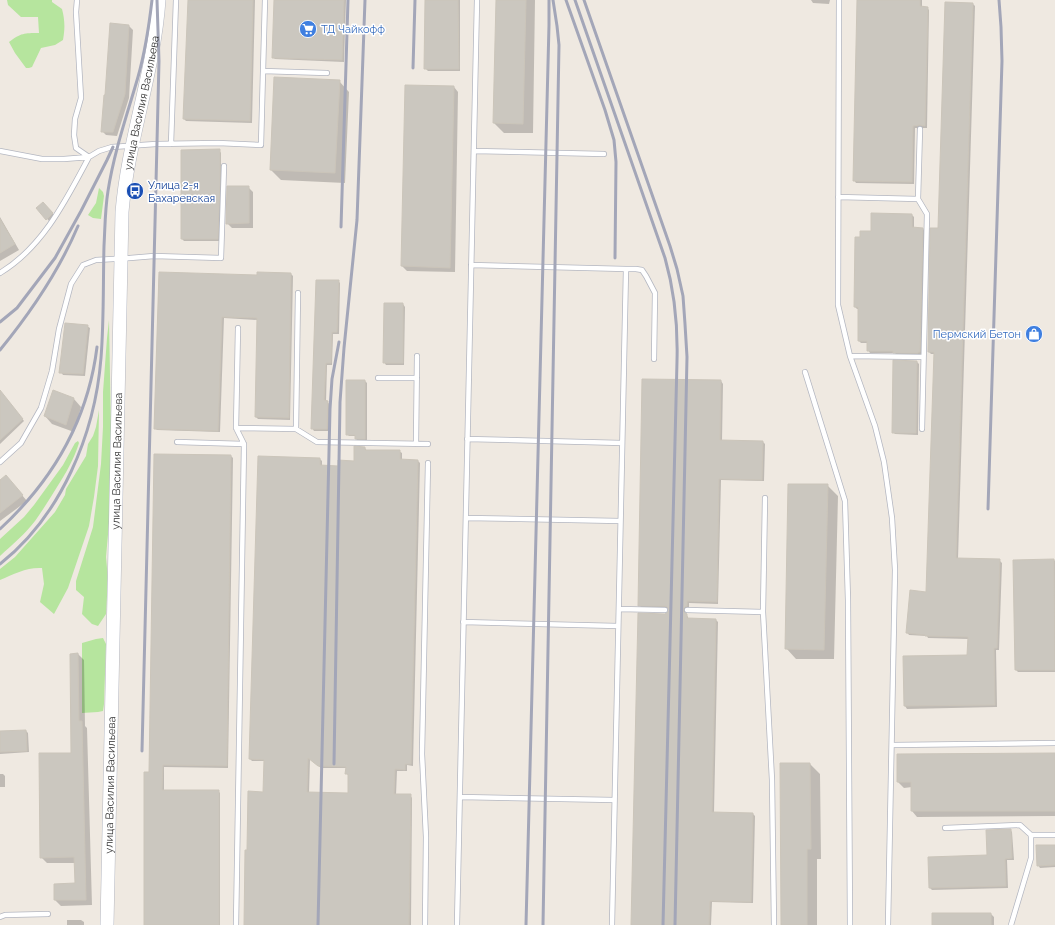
<svg xmlns="http://www.w3.org/2000/svg" width="1055" height="925" font-family="Raleway,sans-serif">
<style>
.green{fill:#b6e59e}
.shadow{fill:#0003;fill-rule:evenodd}
.building{fill:#cbc7bf;stroke:#cbc5ba;fill-rule:evenodd}
.lines{fill:none;stroke-linecap:round;stroke-linejoin:round}
.lane-casing{stroke:#b4b7c1;stroke-width:6}
.secondary-casing{stroke:#b4b7c1;stroke-width:14}
.lane{stroke:#fff;stroke-width:4.5}
.secondary{stroke:#fff;stroke-width:13}
.rail{stroke:#a3a6b8;stroke-width:3}
.labels{text-anchor:middle;dominant-baseline:central;stroke-width:3;stroke-linejoin:round;paint-order:stroke}
.shop-label{font-size:11px;fill:#366cbe;stroke:#fff;text-anchor:start}
.street-label{font-size:11px;fill:#2e2e2e;stroke:#fff}
.transit-label{font-size:11px;fill:#164399;stroke:#fff;text-anchor:start}
</style>
<rect width="100%" height="100%" fill="#efe9e1"/>
<path class="green" d="M7,0H52V2L62,9C65,20 65,29 63,40L55,45L41,48L32,67L29,68H26L15,53L9,42C21,33 24,33 39,33L38,17H21L8,5Z
M99,188L103,192L104,196L101,219L93,218L88,215L96,203Z
M109,320L111,431L110,512L106,557L108,579L106,614L98,626L92,624L82,614L84,597L76,590V581L93,527L101,464L103,427V392L107,338Z
M99,410L98,466L94,497L89,526L68,588L54,614L40,602L44,584L42,568C27,567 14,574 0,580V569L15,557L55,512L65,495L66,489L86,456L88,444L93,436L96,427Z
M78,441L79,443C74,459 66,473 57,487C50,498 43,510 35,521C25,534 12,545 0,556V539L24,517L34,505L63,465L75,443Z
M103,638L106,644L104,704L103,711L98,712L82,713V643L96,639Z"/>
<path class="shadow" d="M189,0H255L252,123L186,121L184,119Z
M275,0H346L344,62L275,59L273,57Z
M426,0H460V71H428L425,68Z
M497,0H535L533,133H504L494,123Z
M811,0H830L829,4L813,3Z
M858,0H922V7L927,8L929,10L927,128H915L914,184L856,183L854,180Z
M973,4L975,6L958,559L999,560L1002,563L999,650H996L997,707L907,709L905,706L904,657L968,656L969,639L928,638L927,636L909,635L907,632L927,593L935,354H931L929,352L939,229Z
M129,26L133,30L129,98L117,136L106,135L102,131L106,96Z
M339,81L349,92L345,183L281,180L271,170Z
M454,87L458,92L455,272L407,271L402,266Z
M219,150L221,153V188L220,241H184L182,239Z
M248,187L253,192V228H232L227,223Z
M43,204L54,215L49,221L37,208Z
M912,215L914,217V229H923L925,231L922,354H919V355H897L895,353H870L868,350V343H861L859,341V309H857L855,307L861,238L872,232Z
M0,217L19,250L0,261Z
M159,273L258,276L291,274L293,276L290,420L258,419L256,417L258,320L224,318L220,432L157,430L155,428Z
M338,281L340,283L339,334H333L332,365H327L326,402L330,404L329,431H314L312,428Z
M385,304H403L405,307L404,365H386L384,362Z
M87,326L90,328L85,376L63,375L61,372Z
M917,362L919,364L918,435L895,434L893,432Z
M365,381L367,383V441H358L356,439V436H349L347,434Z
M721,381L723,384L722,441L763,442L765,444L764,481L721,480L718,604L689,603V608L687,609L685,612L686,614L688,617V619L716,620L718,622L714,813L753,814L755,816L753,903L712,902L711,925H632L666,615L669,613L670,610L668,608L641,607L639,605Z
M54,391L74,399L81,407L74,432L52,424L45,416Z
M6,398L24,421L0,444V399Z
M365,448L367,451H399L402,453V460L418,461L420,463L413,766L407,765V771H397L396,795H410L412,798L411,925H245L248,851L264,793L265,761H252L250,759L320,459L322,461V466L339,467L355,462ZM310,759L321,768H347L346,773L348,775L349,794L309,793Z
M231,456L233,458L228,768L164,767V791H218L220,793V925H145L150,773Z
M0,481H10L27,501L0,521Z
M827,485L838,496L834,659H796L786,648Z
M1014,560H1054L1055,561V672H1018L1016,670Z
M78,654L84,660L85,726L87,728L92,905L61,906L55,900L76,884L75,863H47L41,857L72,754Z
M26,731L28,733L29,752L0,754V732Z
M1055,754V816L917,817L912,811V787L904,788L898,782Z
M810,764L820,774L821,859H817V925H782Z
M0,774H3L5,776V787H0Z
M1010,830L1012,832L1014,860H1007L1008,888L932,890L930,888L929,858L989,856Z
M1055,846V867L1040,868L1038,865Z
M991,914L994,917V925H933Z
M67,920H81L84,922V925H67Z"/>
<path class="building" d="M188,0H253L250,121L183,119Z
M274,0H344L342,60L272,58Z
M425,0H458L459,69H424Z
M496,0H526L523,124L493,123Z
M857,0H920V6L928,7L925,126L920,125L913,126L912,182L853,181Z
M945,2L973,3L956,558L1000,559L997,648H994L995,705L904,706L903,656L967,655L968,637L925,636V635L906,633L910,590L926,592L934,352H928L930,228H938Z
M110,23L129,25L125,94L113,132H101L104,95H105Z
M274,77L340,80L335,173L270,170Z
M405,85L454,86L450,268L401,266Z
M220,149V186L218,239H181V150Z
M227,186H249V223L226,224Z
M43,202L53,213L46,220L36,208Z
M871,213L912,214V227L923,228L920,352H918V353H893V351H867V341H858V307H854L855,237H860V231H871Z
M0,219L15,244L0,253Z
M159,272L257,275V272L291,273L289,418L255,417L257,318L222,317L218,431L154,429Z
M316,280H339L337,332H332L331,363H326L324,400L328,401L327,429H311Z
M384,303H403V363H383Z
M65,323L88,325L83,374L59,373Z
M893,360L917,361L916,433H892Z
M642,379L721,380L720,440L763,441L762,480L719,479L717,602L687,601V606L685,607L683,610L684,612L687,614V618L716,619L712,812L753,813L751,902L710,901L709,925H631L638,613L665,614L668,612L669,610L667,607L665,606H638Z
M346,380H365V439H355V435H346Z
M0,390L23,419L0,440Z
M53,390L74,398L66,425L44,416Z
M354,446L365,447V450H400V459L418,460L411,764H405V770L395,769L394,794H411L409,925H244L245,850H247L248,791L263,792L264,760L249,759L258,456L320,458V465L338,466V460L354,461ZM308,758L318,766L346,767L345,774H348V793L307,792Z
M154,454L231,455L227,766L163,765L162,790H219V925H144V772H149Z
M6,475L23,495L0,513V480Z
M788,484H828L824,650L785,649Z
M1054,559L1055,670H1015L1013,560Z
M78,653L79,721H82L86,900H54V884L75,883L74,857L40,858L39,753H71L70,654Z
M26,730L27,751L0,752V731Z
M1055,753V811H911V782H897V754Z
M780,763H810L811,849H807V925H781Z
M1011,829L1012,858L1005,859L1006,886L929,888L928,857L987,855L986,830Z
M1036,845H1055V865L1037,866Z
M932,913H991V925H932Z"/>
<g class="lines">
<defs>
<path id="lane" d="M77,0L76,12L81,98L75,119L74,135L76,148L89,157
M839,0L838,305L850,356L875,426L884,462L892,518L895,570L888,925
M263,71L265,0
M171,144L176,0
M0,151L42,159H64L89,157L99,151L112,147L156,144L218,143L261,145L263,71L327,73
M474,151L604,154
M838,197L918,199L920,129
M918,199L927,214L922,429
M471,265L626,269L612,925
M626,269H636L642,270L646,276L655,293L654,359
M0,273C43,247 66,200 89,157
M850,356L923,357
M805,372L845,501L848,600L850,925
M378,378H417
M236,428L296,429L317,442L428,444
M296,429L298,293
M467,439L622,443
M177,442L244,444
M416,443L417,356
M0,462L21,443L41,408L52,371L59,329L71,284L83,265L96,260L130,258L154,256L221,258L224,166
M765,498L763,612L772,780L774,925
M466,518L620,521
M619,609L665,610
M687,610L763,612
M463,622L618,626
M893,745L1055,743
M460,797L614,800
M945,828L1020,825L1031,835H1055
M0,917L5,915L48,914
M236,925L244,444L236,428L238,328
M425,925L426,837L422,754L428,463
M457,925L477,0
M1011,925L1031,858V835"/>
<g id="secondary">
<path id="s1" d="M107,925L122,212C128,140 154,72 159,0"/>
</g>
</defs>
<use href="#lane" class="lane-casing"/>
<use href="#secondary" class="secondary-casing"/>
<use href="#lane" class="lane"/>
<use href="#secondary" class="secondary"/>
<path class="rail" d="M566,0L605,110L614,140L616,162L615,258
M575,0L665,258C675,293 678,325 677,361L663,925
M584,0L670,246L677,269L683,296L685,324L687,357L675,925
M413,68L415,0
M341,227L348,0
M0,322L17,308L55,258L81,211L107,160L113,147
M0,350C31,312 59,271 78,226
M988,509L1002,61L1001,27L999,0
M0,529C53,480 88,420 97,347
M0,564C61,516 95,434 101,358C104,321 103,283 104,246C105,228 105,209 108,191C114,152 127,115 138,77C145,52 149,26 152,0
M142,751L159,61L157,0
M334,764L340,402L344,348L357,220L365,0
M318,925L330,409L332,379L339,342
M526,925L549,25V0
M543,925L559,45L557,26L553,0"/>
</g>
<defs>
<symbol id="supermarket-disc" viewBox="-11 -11 22 22"><circle r="9.5" fill="#3f7fe0" stroke="#fff"/><path d="M-6-5.5h2.5l.6 2H6L4.5 2H-2.5L-4.4-4H-6ZM-1.5 3.2a1.3 1.3 0 1 0 .1 0ZM3 3.2a1.3 1.3 0 1 0 .1 0Z" fill="#fff"/></symbol>
<symbol id="bus-disc" viewBox="-11 -11 22 22"><circle r="9.5" fill="#1a4fb4" stroke="#fff"/><path d="M-5-6H5V4H4V6H2V4H-2V6H-4V4H-5ZM-3.5-4V0h7V-4ZM-3.5 1.2v1.5H-2V1.2ZM2 1.2v1.5H3.5V1.2Z" fill="#fff"/></symbol>
<symbol id="shop-disc" viewBox="-11 -11 22 22"><circle r="9.5" fill="#3f7fe0" stroke="#fff"/><path d="M-5-2.5h2.3a2.7 3.5 0 0 1 5.4 0H5L5.5 6h-11ZM-1.5-2.5h3a1.5 2.3 0 0 0-3 0Z" fill="#fff"/></symbol>
</defs>
<g fill-rule="evenodd">
<use href="#supermarket-disc" x="298" y="19" width="20" height="20"/>
<use href="#bus-disc" x="125" y="181" width="20" height="20"/>
<use href="#shop-disc" x="1024" y="324" width="20" height="20"/>
</g>
<g class="labels">
<g class="shop-label">
<text x="321" y="29">ТД Чайкофф</text>
<text x="1021" y="334" text-anchor="end">Пермский Бетон</text>
</g>
<g class="street-label">
<text stroke="none"><textPath href="#s1" startOffset="824">улица Василия Васильева</textPath></text>
<text stroke="none"><textPath href="#s1" startOffset="464">улица Василия Васильева</textPath></text>
<text stroke="none"><textPath href="#s1" startOffset="140">улица Василия Васильева</textPath></text>
</g>
<g class="transit-label">
<text x="148" y="185">Улица 2-я<tspan x="148" dy="13">Бахаревская</tspan></text>
</g>
</g>
</svg>
